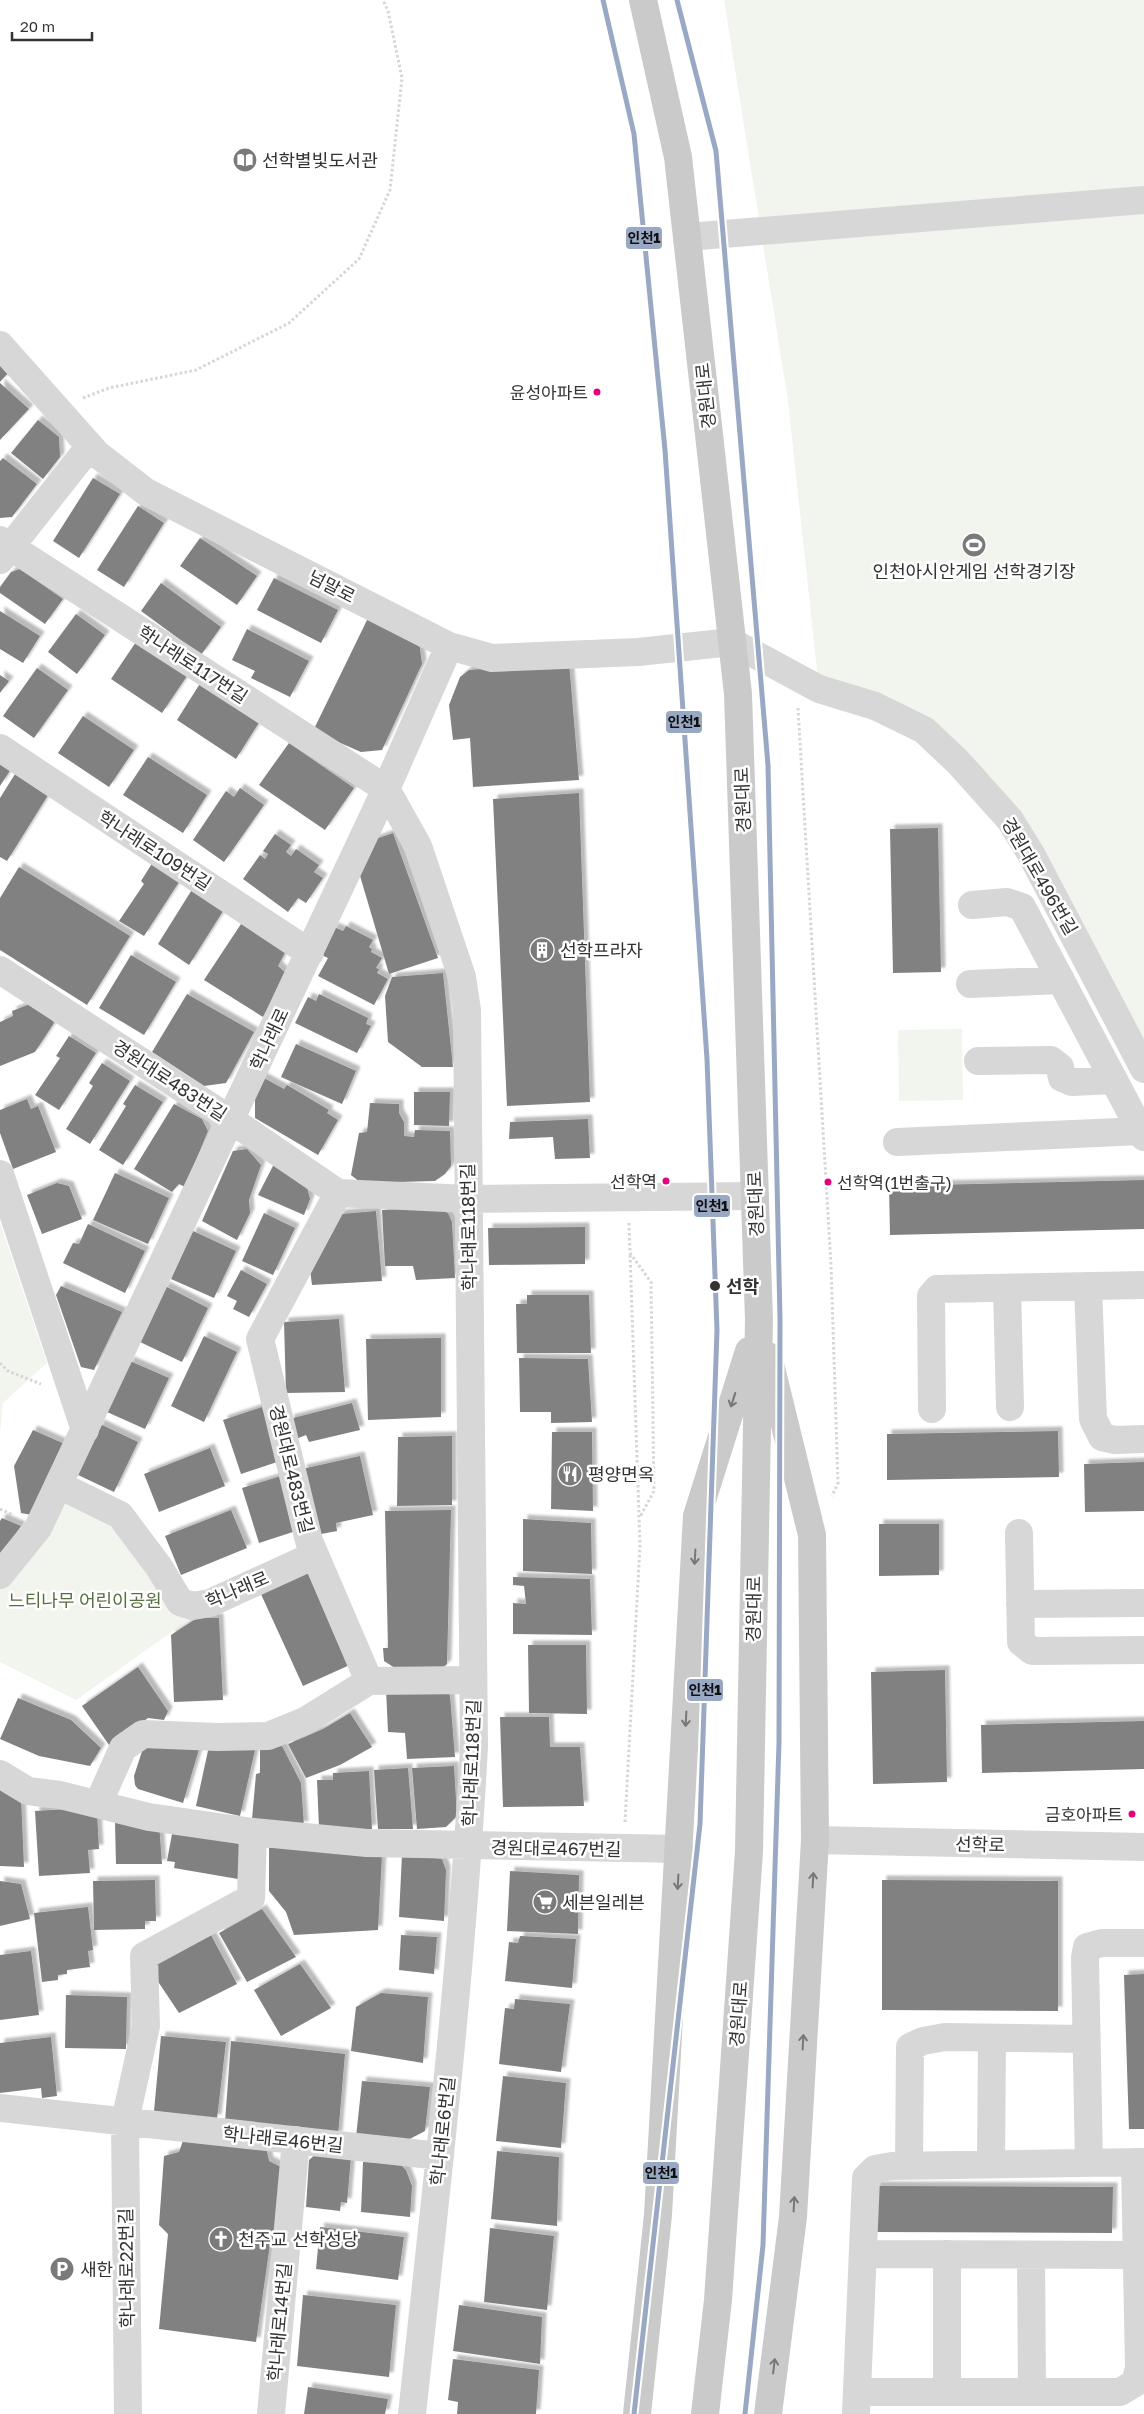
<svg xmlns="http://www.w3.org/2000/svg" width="1144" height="2414" font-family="'Golos Text','Noto Sans KR',sans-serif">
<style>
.green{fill:#f1f5ed}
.building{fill:#818181;filter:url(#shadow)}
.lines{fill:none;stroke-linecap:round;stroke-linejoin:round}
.path{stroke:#d6d6d6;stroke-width:3;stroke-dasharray:2.5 2.5;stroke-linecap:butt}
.minor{stroke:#d7d7d7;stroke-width:28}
.major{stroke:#cacaca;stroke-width:28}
.metro-1-casing{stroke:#fff;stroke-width:9}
.metro-1{stroke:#9aa9c3;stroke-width:5}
.oneway{stroke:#777}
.bus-dot{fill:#e5007d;stroke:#fff;stroke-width:2}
.stop-dot{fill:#333;stroke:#fff;stroke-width:2}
.labels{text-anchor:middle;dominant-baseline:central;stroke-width:5;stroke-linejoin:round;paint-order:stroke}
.bus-label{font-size:17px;fill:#333;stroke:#fff;text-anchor:end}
.poi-label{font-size:18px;fill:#333;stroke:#fff;text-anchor:start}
.street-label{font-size:18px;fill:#333;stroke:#fff}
.stop-label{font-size:18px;font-weight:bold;fill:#333;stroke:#fff;text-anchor:start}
.park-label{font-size:18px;fill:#56703f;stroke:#fff}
.line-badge{stroke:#fff;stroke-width:2}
.pale-badge-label{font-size:14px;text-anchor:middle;font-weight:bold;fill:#111}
</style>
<defs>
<filter id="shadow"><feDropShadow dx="4.5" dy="-4.5" stdDeviation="1" flood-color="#0004"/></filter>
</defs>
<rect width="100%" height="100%" fill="#fff"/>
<path class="green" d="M724,0H1144V1073L1010,820L958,762L819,689L788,401Z
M962,1029L963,1100L899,1101L898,1030Z
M0,1223L47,1363L3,1403L0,1433Z
M60,1489L119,1517L194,1616L76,1700L0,1662V1580Z"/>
<path class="building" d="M0,362L10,371L0,382Z
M0,383L29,409L0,440Z
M38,420L59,437L60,457L43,479L11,453Z
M3,458L37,484L12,517L0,518V461Z
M93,478L120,494L79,558L53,541Z
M138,506L164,523L124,587L97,570Z
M200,538L257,576L237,605L180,566Z
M20,569L63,599L45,624L0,593V587L11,572Z
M274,578L338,610L321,643L257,610Z
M161,583L221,627L201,655L141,611Z
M0,611L40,636L23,663L0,649Z
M76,614L105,635L77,674L48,652Z
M369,616L419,641L422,664L382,750L361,752L313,731Z
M247,629L309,661L290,697L251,678L255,671L232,660Z
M136,642L187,676L162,713L111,679Z
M569,662L579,780L473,787L470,738L453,740L449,705L460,677L469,670Z
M37,668L68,690L34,738L3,716Z
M0,675L9,681L0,693Z
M201,682L260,721L236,759L177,720Z
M83,716L134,750L109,787L58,753Z
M289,743L354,788L325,830L259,785Z
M148,757L207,795L183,833L123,795Z
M0,762L11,769L0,786Z
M17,771L50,792L7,861L0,857V798Z
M240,788L264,805L224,862L193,840L226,791L234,797Z
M579,793L590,1102L507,1106L493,799Z
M938,828L941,972L893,973L890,829Z
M393,833L438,958L389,974L358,869L373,840Z
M275,834L291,845L286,852L291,856L296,849L319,865L314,872L323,878L306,903L298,898L288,912L243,879L260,855L265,859L268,854L263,851Z
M153,862L181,879L144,936L119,921L144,884L141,881Z
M19,867L130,936L87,1005L0,950V898Z
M193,888L225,908L189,965L158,944Z
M243,921L287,949L278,966L287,974L263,1017L204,980Z
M346,926L373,940L369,947L372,949L371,952L382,958L376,968L379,969L377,973L388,979L374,1005L318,976L328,958L319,954L334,927L343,931Z
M131,955L176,982L144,1035L99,1008Z
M443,973L453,1067H422L388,1042L385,996L392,977Z
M187,994L254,1032L226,1083L204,1086L152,1052Z
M319,994L368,1018L366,1024L371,1026L357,1053L295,1023L308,997L316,1001Z
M38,1001L54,1023L35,1052L0,1066V1022L13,1016L12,1011Z
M69,1036L96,1053L59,1110L35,1095L60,1058L56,1056Z
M296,1044L356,1071L342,1104L281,1077Z
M102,1063L130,1081L90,1144L66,1129L93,1086L89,1083Z
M262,1077L284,1089L287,1085L329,1110L327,1113L338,1120L318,1155L255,1118V1089Z
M135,1085L163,1102L123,1165L99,1150L126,1106L123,1104Z
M414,1092H450L449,1126L414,1125Z
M27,1099L31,1109L38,1106L56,1152L13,1169L0,1133V1110Z
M370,1103L399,1104V1113L404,1122V1136L414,1137L415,1130L450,1131L451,1166L445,1174L435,1181L361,1183L351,1175L359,1133L367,1132Z
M174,1104L202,1119L208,1131L185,1187L179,1184L172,1192L134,1169Z
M588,1119L590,1158L555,1159L553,1137L509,1139L510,1122Z
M247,1149L261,1165L249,1200L250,1213L237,1240L202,1221L233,1151Z
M274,1164L305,1179L310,1199L304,1215L258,1195Z
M115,1173L169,1198L148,1244L93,1220Z
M1144,1180V1229L890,1235L889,1186Z
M57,1183L69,1186L82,1219L42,1234L27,1195Z
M426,1208L438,1209L448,1213L452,1222L455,1278L416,1280L413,1266H385L382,1210Z
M376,1211L382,1281L312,1285L309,1262L318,1244L328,1242V1229L341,1214Z
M264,1213L295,1228L273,1275L242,1261Z
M88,1224L145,1251L125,1293L63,1263L73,1243L79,1244Z
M585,1227V1264L489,1265L488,1228Z
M193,1231L236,1251L214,1298L171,1279Z
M241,1270L267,1284L249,1317L233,1309L237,1301L227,1296Z
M61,1286L122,1312L94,1370L81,1367L56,1295Z
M165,1286L208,1308L182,1362L138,1341Z
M527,1295H589L591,1353H517L516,1304H527Z
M339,1319L345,1392L286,1393L284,1322Z
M204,1336L237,1352L204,1422L171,1406Z
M441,1338V1417L368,1420L366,1339Z
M519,1358L588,1359L592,1422L551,1423V1412H520Z
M130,1361L169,1378L145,1429L107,1412Z
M352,1403L360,1430L309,1442L306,1435L296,1439L289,1419Z
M262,1407L280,1461L241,1474L223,1420Z
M100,1424L138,1442L114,1492L76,1474Z
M33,1430L67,1445L32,1515L21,1513L14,1466Z
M1058,1431L1059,1477L887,1480V1434Z
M552,1432H592L593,1511L551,1509Z
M452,1436V1505L397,1506L398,1437Z
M210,1448L225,1486L159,1512L144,1474Z
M360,1456L373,1515L336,1523L337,1531L316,1535L302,1469Z
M1144,1462V1511L1085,1512L1084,1464Z
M281,1476L299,1530L259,1543L242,1488Z
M231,1510L247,1548L181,1575L165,1536Z
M451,1510L447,1664L438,1672L398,1670L384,1661L383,1648H388L385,1511Z
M2,1518L21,1526L0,1557V1521Z
M523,1519L591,1523L592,1574L523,1571Z
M879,1524H939V1575L879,1576Z
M310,1569L352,1664L303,1686L260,1592Z
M513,1577L590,1579L592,1635L513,1634V1603L526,1604L524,1586L513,1585Z
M197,1618H219L223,1700L174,1702L171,1635Z
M528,1645H586L587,1714L529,1713Z
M138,1667L168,1711L164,1720L148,1718L109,1745L82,1706Z
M945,1670L947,1782L873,1784L871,1672Z
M386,1689L447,1690L450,1696L455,1757L407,1759L405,1733L388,1732Z
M18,1698L71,1720L101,1748L90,1766L39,1756L0,1739Z
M350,1713L372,1747L340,1765L306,1778L288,1744L323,1729Z
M500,1717H549L550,1747H580L584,1806L503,1807Z
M1144,1721V1769L982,1773L981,1725Z
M145,1742L200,1746L183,1803L138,1789L135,1785L134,1776Z
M228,1744L255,1750L240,1816L196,1806L209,1746Z
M282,1746L301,1783L304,1826L252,1819L256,1774L260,1773V1750Z
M454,1766L457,1816L446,1827L417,1829L412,1768Z
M408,1768L413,1829H378L374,1770Z
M369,1771L372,1829L360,1831L319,1828L317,1780H333V1773Z
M0,1787L21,1797L24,1867L0,1866Z
M86,1808L97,1813L99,1849L88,1850L90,1873L39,1876L35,1811Z
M121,1818L159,1823L162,1864H116L115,1823Z
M174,1823L239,1834L246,1875L238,1879L174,1868L175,1862L167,1861Z
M269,1847L382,1855L378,1930L294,1935L286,1912L269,1891Z
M402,1854L442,1859L446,1870L444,1921L399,1917Z
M510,1871L579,1875L578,1934L507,1931Z
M155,1880L156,1921H145V1929L94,1930L93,1881Z
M882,1880L1058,1881V2011L882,2010Z
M0,1881L21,1884L30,1919L0,1926Z
M88,1907L93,1950L88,1951L90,1967L67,1970V1974L58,1975V1980L42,1982L34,1913Z
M262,1909L296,1957L247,1982L219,1933Z
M211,1935L237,1984L179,2013L153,1974L156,1961Z
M401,1935L437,1937L434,1974L399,1970Z
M520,1936L576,1939L572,1988L505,1981L509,1942L518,1943Z
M31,1951L39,2015L0,2020V1955Z
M300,1964L331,2008L281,2036L254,1990Z
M1144,1974V2129H1129L1124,1975Z
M381,1993L428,1997L423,2063L351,2051L356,2007Z
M66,1995L127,1997L126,2049L65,2048Z
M515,1999L570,2004L561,2072L499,2064L505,2008L514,2009Z
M161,2036L226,2042L217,2119L154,2111Z
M51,2037L57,2096L42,2098L41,2088L0,2093V2043Z
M231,2041L345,2054L338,2136L225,2122Z
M503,2076L566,2083L561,2148L496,2141Z
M362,2081L430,2087L425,2131L406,2141L356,2137Z
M184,2138L266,2147L269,2161L283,2168L279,2235L270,2244L256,2342L159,2329L168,2234L159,2225L164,2156L179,2152Z
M497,2151L559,2157L557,2226L491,2219Z
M316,2154L351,2157L347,2203L341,2202L340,2211L306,2207L309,2160Z
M363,2162L400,2164L406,2170L412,2186L410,2217L361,2212Z
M875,2186L1113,2187L1112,2233L874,2232Z
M320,2227L404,2237L398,2280L316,2269Z
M490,2228L554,2236L547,2310L484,2302Z
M303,2295L396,2305L389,2377L297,2366Z
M459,2305L542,2317L540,2364L453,2351Z
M453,2359L539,2370L536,2414H457L458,2402L448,2400Z
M308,2387L388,2399L385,2414H304Z"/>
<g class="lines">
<path class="path" d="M83,398L109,388L196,370L289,323L359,259L390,190L402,78L388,11L383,0
M798,708L831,1265L838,1483L832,1496
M629,1223L630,1253L651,1282L654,1491L640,1517
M0,1363L8,1371L41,1384
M0,1509L13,1515
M625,1822L640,1545L630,1253"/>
<path class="minor" d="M687,237L1144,200
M0,345L97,454L146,492L449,646L492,658L638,652L732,642L819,689L875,706L924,730L958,762L1010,820L1031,854L1144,1069
M0,540L386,789L418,846L462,977L467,1010L474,1747C462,1970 436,2192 412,2414
M0,560L90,446
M0,748L310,953
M972,905L1007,902L1022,907L1144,1137
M0,970L231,1120L338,1193L468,1199L755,1196
M970,984L1061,980
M978,1061L1051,1060L1060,1067L1062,1078L1072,1082L1114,1080
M897,1142L1141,1131
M0,1174L85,1430
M338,1193L260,1339L309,1541L369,1681
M1088,1286L1093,1419L1102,1437L1115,1440L1144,1439
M1007,1288L1010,1407
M932,1409L931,1296L937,1289L1144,1285
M59,1485L120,1515L159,1567L180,1602L193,1606L210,1603L315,1555
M1019,1533L1021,1642L1032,1651L1144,1650
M0,1575L38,1528L386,789L449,646
M1020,1604L1144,1603
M369,1681L473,1680
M0,1774L28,1791L60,1795L149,1817L253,1832L367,1843L680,1849
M98,1804L123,1748L143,1734L217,1737L268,1736L305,1721L369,1681
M815,1840L1144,1847
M0,2108L440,2156
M1089,2163L1085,1958L1087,1947L1102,1943H1144
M991,2164L992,2038
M909,2165L910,2047L923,2041L945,2037L1086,2039
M863,2254L1137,2255
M947,2254V2392
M1031,2255L1032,2392
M857,2392H1120L1135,2383L1139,2368L1135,2162
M128,2414L125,2121L146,2026L144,1956L251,1898L253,1832
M271,2414L296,2140
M856,2414L866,2178L875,2169L892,2166L1144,2162"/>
<path class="major" d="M643,0L678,157L738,694L759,1320L749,1851L718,2300L705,2414
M768,1356L812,1535L815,1840L793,2217L768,2414
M637,2414L658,2215L697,1516L749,1351"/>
<defs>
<path id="metro-1" d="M603,0L634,134L665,450L707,1059L717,1330L700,1824L634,2414
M677,0L716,151L768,765L780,1319L779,1742L763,2245L745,2414"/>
</defs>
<use href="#metro-1" class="metro-1-casing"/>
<use href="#metro-1" class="metro-1"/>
</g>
<defs><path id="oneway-shaft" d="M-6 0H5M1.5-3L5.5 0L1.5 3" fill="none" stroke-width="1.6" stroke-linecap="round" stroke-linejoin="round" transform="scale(1.25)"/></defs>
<g class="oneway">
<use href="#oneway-shaft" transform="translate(733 1400) rotate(108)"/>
<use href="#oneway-shaft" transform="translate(695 1557) rotate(93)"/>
<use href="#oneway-shaft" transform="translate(686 1719) rotate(93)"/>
<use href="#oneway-shaft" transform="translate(813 1880) rotate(-87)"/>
<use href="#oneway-shaft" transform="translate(678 1882) rotate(93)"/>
<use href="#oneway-shaft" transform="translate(803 2042) rotate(-87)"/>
<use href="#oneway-shaft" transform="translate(794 2204) rotate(-87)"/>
<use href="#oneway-shaft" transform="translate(774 2366) rotate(-83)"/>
</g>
<defs>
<symbol id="library-disc" viewBox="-11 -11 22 22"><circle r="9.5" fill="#7a7a7a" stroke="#fff"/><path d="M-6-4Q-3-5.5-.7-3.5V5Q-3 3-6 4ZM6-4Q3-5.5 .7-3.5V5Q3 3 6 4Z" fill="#fff"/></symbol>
<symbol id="stadium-disc" viewBox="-11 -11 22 22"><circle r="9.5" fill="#7a7a7a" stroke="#fff"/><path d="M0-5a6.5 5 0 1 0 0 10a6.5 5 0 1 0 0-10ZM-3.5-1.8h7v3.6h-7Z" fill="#fff"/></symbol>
<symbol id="building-disc" viewBox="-11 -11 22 22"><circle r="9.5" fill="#7a7a7a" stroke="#fff"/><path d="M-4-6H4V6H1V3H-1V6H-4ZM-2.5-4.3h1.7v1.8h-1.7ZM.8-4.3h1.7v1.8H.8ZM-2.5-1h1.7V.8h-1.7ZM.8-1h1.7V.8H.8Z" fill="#fff"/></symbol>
<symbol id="restaurant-disc" viewBox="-11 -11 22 22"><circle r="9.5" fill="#7a7a7a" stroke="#fff"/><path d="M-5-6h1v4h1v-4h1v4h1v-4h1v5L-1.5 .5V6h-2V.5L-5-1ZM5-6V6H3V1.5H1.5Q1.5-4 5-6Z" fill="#fff"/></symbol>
<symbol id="supermarket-disc" viewBox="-11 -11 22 22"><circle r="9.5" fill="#7a7a7a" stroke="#fff"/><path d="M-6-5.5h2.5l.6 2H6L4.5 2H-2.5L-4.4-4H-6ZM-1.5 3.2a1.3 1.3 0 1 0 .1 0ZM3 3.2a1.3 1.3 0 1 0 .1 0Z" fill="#fff"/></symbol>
<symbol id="church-disc" viewBox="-11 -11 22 22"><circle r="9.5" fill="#7a7a7a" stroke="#fff"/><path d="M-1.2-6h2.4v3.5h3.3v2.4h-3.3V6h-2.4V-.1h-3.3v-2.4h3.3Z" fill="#fff"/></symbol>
<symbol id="parking-disc" viewBox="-11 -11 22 22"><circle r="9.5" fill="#7a7a7a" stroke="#fff"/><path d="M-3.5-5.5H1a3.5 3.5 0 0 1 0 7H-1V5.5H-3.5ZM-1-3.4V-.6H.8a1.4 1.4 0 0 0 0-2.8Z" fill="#fff"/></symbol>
</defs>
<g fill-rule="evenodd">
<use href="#library-disc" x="231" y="146" width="28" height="28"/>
<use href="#stadium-disc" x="960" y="531" width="28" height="28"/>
<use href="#building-disc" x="528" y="936" width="28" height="28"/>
<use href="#restaurant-disc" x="556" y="1460" width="28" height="28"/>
<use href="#supermarket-disc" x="531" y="1888" width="28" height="28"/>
<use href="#church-disc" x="207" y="2225" width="28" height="28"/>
<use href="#parking-disc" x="48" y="2255" width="28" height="28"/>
</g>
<g class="bus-dot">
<circle cx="597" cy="392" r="4.5"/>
<circle cx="666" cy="1181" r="4.5"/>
<circle cx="828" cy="1182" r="4.5"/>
<circle cx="1132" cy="1814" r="4.5"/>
</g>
<circle class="stop-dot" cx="715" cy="1286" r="6"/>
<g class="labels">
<g class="bus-label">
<text x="588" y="392">윤성아파트</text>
<text x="657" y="1181">선학역</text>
<text x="837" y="1182" text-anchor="start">선학역(1번출구)</text>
<text x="1123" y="1814">금호아파트</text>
</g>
<g class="poi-label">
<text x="262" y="160">선학별빛도서관</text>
<text x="974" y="571" text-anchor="middle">인천아시안게임 선학경기장</text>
<text x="560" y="950">선학프라자</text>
<text x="588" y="1474">평양면옥</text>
<text x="562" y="1902">세븐일레븐</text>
<text x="238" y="2239">천주교 선학성당</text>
<text x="80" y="2269">새한</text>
</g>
<g class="street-label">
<text transform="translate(705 396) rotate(-96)">경원대로</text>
<text transform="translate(332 586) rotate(27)">넘말로</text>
<text transform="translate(193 664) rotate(33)">학나래로117번길</text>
<text transform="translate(742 800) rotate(-92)">경원대로</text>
<text transform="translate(155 850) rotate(33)">학나래로109번길</text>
<text transform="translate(1040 876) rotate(60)">경원대로496번길</text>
<text transform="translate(269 1039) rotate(-65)">학나래로</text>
<text transform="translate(170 1080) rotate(33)">경원대로483번길</text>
<text transform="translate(755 1204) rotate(-92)">경원대로</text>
<text transform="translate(468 1227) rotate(-91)">학나래로118번길</text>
<text transform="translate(292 1469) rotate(76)">경원대로483번길</text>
<text transform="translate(237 1589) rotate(-23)">학나래로</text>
<text transform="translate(753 1609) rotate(-89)">경원대로</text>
<text transform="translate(471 1763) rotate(-88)">학나래로118번길</text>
<text transform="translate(980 1844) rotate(1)">선학로</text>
<text transform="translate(556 1848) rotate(1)">경원대로467번길</text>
<text transform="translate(738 2014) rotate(-86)">경원대로</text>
<text transform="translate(442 2131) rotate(-84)">학나래로6번길</text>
<text transform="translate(283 2139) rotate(6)">학나래로46번길</text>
<text transform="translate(126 2268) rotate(-91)">학나래로22번길</text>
<text transform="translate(279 2322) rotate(-85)">학나래로14번길</text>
</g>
<g class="stop-label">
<text x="726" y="1286">선학</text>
</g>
<g class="park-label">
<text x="85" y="1600">느티나무 어린이공원</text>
</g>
</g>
<g class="line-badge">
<rect x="625" y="226" width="38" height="24" rx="5" fill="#9aa9c3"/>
<rect x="665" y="710" width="38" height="24" rx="5" fill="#9aa9c3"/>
<rect x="693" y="1194" width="38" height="24" rx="5" fill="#9aa9c3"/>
<rect x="686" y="1678" width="38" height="24" rx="5" fill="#9aa9c3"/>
<rect x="642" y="2161" width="38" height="24" rx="5" fill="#9aa9c3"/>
</g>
<g class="pale-badge-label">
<text x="644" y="243">인천1</text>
<text x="684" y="727">인천1</text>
<text x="712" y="1211">인천1</text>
<text x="705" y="1695">인천1</text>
<text x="661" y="2178">인천1</text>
</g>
<path d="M12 32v8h80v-8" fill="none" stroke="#333333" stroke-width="2.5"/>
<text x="20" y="32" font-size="15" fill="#333333" stroke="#ffffff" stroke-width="4" paint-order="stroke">20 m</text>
</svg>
